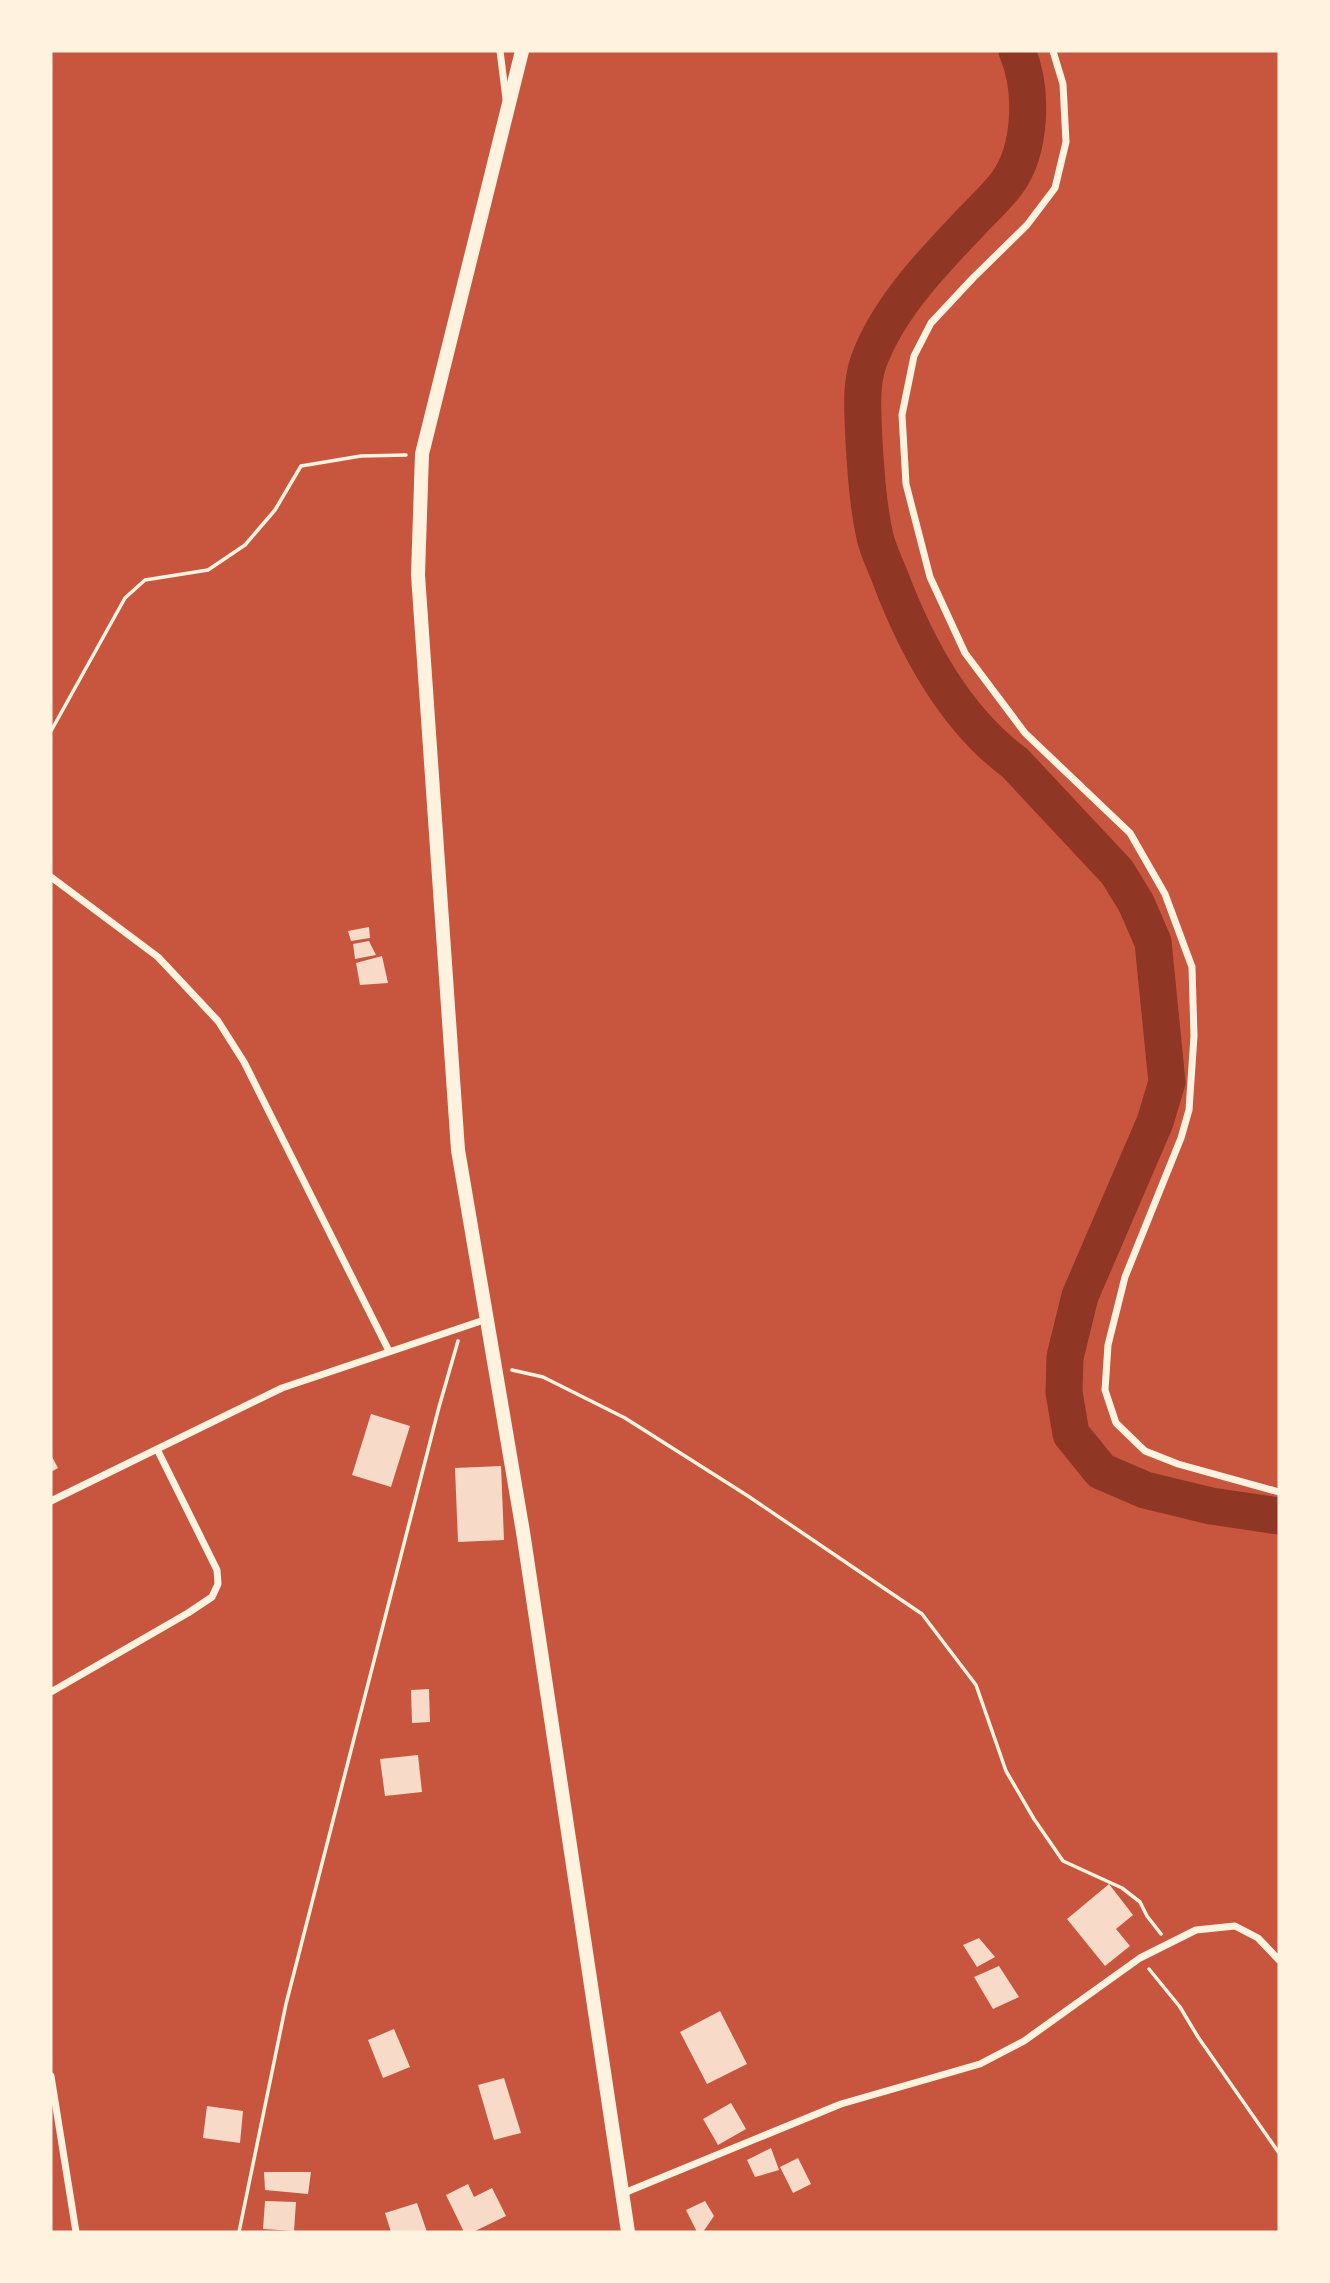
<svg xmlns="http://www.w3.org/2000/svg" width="1330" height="2283" font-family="'Asap Condensed',sans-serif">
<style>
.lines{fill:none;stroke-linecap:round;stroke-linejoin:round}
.river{stroke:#8f3625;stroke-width:37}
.building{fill:#f7dbc8}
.path{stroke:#fff3e0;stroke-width:3.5}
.minor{stroke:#fff3e0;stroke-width:7}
.secondary{stroke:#fff3e0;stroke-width:14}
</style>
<rect width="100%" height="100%" fill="#c8553d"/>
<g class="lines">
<path class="river" d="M1017,51C1033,88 1032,149 1007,183C997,197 983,209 971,222C934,261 893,303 872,353C859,381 863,412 864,442C866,473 868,506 875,537C878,550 885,564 890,577C916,646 954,718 1015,763L1117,872L1136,903L1153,942L1167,1082L1155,1122L1080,1296L1065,1357L1064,1392L1071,1434L1101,1471L1145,1490L1211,1506L1279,1516"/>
</g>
<path class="building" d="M369,927L370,938L351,941L348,931Z
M369,941L376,955L355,959L353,944Z
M382,956L388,983L360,985L356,963Z
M371,1414L410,1426L391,1487L352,1475Z
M51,1455L58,1468L51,1472Z
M501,1466L504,1540L458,1542L455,1468Z
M429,1689L430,1722L412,1723L411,1690Z
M418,1755L422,1792L385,1796L380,1759Z
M1109,1884L1133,1915L1116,1929L1130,1946L1105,1966L1067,1919Z
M979,1938L995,1957L977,1967L963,1945Z
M999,1966L1019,1997L993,2009L974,1977Z
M720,2011L747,2064L707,2084L680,2032Z
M394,2029L410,2067L383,2078L368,2040Z
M504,2078L521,2133L494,2140L478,2085Z
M731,2103L746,2129L718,2145L703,2119Z
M207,2106L243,2111L240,2143L203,2138Z
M771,2148L779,2170L755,2177L747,2160Z
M798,2158L811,2184L793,2193L780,2167Z
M264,2172H311L308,2194L265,2190Z
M468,2184L474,2197L492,2188L506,2216L473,2232H464L446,2195Z
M265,2201L296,2202L294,2231L263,2229Z
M705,2201L714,2216L703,2232H697L686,2210Z
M417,2203L427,2232H391L385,2213Z"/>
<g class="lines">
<path class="path" d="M51,731L125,598L145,580L208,570L245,545L275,510L301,466L361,456L406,455
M512,1370L543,1377L625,1418L748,1496L922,1614L976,1685L1006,1771L1034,1819L1063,1861L1122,1888L1140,1902L1147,1916L1161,1934
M1149,1969L1180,2007L1198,2037L1279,2153
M239,2232L286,2004L439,1407L458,1341"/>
<path class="minor" d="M500,51L506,99
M1053,51L1063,84L1066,142L1055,188L1027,225L973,278L931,323L914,356L902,415L906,484L930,577L965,653L1025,733L1130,833L1165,894L1192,967L1194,1036L1189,1110L1181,1138L1125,1277L1108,1345L1105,1390L1116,1423L1145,1451L1178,1464L1279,1492
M51,877L158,957L218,1021L244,1062L389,1351
M51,1501L282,1388L487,1319
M51,1692L188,1613L212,1597L218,1584L217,1570L157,1449
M51,2076L76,2232
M624,2193L841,2104L980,2064L1024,2041L1140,1958L1196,1930L1235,1926L1258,1938L1279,1960"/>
<path class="secondary" d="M522,51L422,454L418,575L458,1150L523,1532L628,2232"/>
</g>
<rect width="1330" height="2283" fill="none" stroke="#fff3e0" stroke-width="105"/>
</svg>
